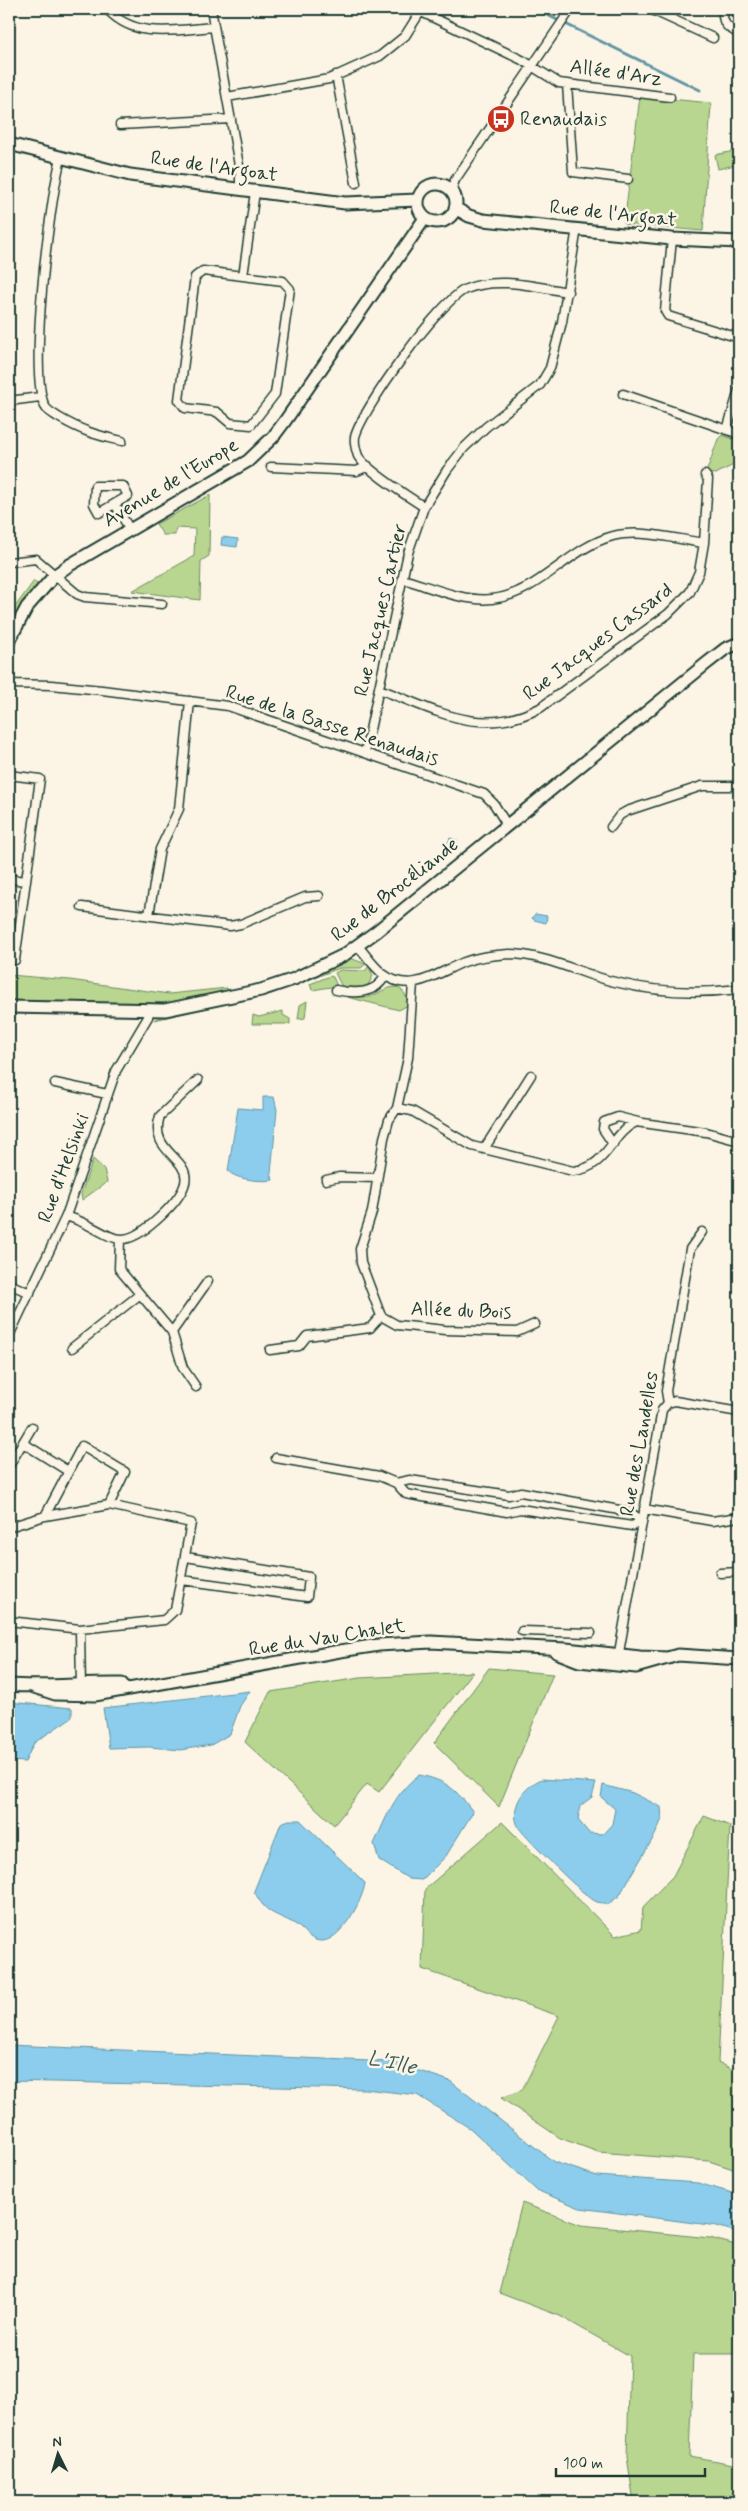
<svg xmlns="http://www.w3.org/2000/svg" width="748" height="2511" font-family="Mynerve,sans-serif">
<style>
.green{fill:#b8d68f;stroke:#6c8a62}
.water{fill:#8ccded;stroke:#6093a3}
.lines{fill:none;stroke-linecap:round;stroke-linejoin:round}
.stream{stroke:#6093a3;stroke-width:3}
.street-casing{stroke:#1f3d34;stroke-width:11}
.secondary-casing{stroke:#1f3d34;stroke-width:15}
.street{stroke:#fcf5e5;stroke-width:8}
.secondary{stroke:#fcf5e5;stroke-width:11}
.labels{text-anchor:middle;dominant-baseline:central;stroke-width:5;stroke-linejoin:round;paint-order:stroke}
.street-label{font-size:20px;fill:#1f3d34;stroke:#fcf5e5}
.poi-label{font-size:20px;fill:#1f3d34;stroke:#fcf5e5;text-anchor:start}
.water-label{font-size:21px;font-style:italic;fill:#355a59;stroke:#fcf5e5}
</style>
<rect width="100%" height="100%" fill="#fcf5e5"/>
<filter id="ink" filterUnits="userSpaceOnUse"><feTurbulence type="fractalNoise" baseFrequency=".02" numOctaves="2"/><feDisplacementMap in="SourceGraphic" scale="10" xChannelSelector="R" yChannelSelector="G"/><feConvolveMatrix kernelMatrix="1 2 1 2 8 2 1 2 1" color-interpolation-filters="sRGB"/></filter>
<g filter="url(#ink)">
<path class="green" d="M640,96L711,103L703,231L624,224Z
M739,150V164L718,169L715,155Z
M722,435L739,441V462L716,474L706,473L718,439Z
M210,495L209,556L201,561L200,600L132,591L194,556L195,529L176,528L175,535H163L156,524Z
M34,581L39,586L19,609L9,629V615Z
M350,958L366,964L361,968H340L271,994L154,1020L163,1015L299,983Z
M369,966L373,976L367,987H342L335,973L340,970L365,971Z
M9,975L70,980L169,994L227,988L228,991L149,1006L9,1002Z
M330,976L333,977L337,986L312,990L310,984Z
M397,987C405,991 407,997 408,1005L399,1010L347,997H370L388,988Z
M307,1001L305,1018L298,1019L300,1005Z
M283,1011V1015L290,1019V1024H252L253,1015L259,1017Z
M93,1159L104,1169L107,1182L82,1200L81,1194Z
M489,1668L553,1674L499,1807L434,1743Z
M473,1672L379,1792L367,1784L334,1825L245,1742L270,1692L360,1678Z
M704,1816L730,1826L718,2062L739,2073V2171L709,2161L598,2152L560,2138L501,2098L522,2090L559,2016L422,1969L425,1889L502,1822L615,1936L641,1930L643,1907L673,1876Z
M522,2203L581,2225L710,2238L739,2246V2354H693L689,2456L739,2465V2502H634L627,2457L630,2356L560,2316L499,2293Z"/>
<path class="water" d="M222,537L238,539L237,547L221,545Z
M450,838L457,840L452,852L445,849Z
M535,914L547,916L546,923L534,920L532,918Z
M263,1097H274L277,1110L271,1173L273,1180C262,1182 236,1180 228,1171L238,1108L263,1110Z
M250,1691L240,1706L230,1734L211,1745L180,1750L150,1747L109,1748L103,1708Z
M9,1702L72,1708V1717L34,1743L25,1762L9,1761Z
M419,1775C446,1780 457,1790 473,1812L446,1856L422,1880L409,1879L379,1860L374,1844C386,1818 395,1792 419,1775Z
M542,1779L596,1783L592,1797L580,1806L578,1820L589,1833L603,1834L612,1824L615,1809L601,1797L603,1785L633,1793L661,1807L662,1819L655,1835L619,1896L608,1904C605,1903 600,1903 597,1902C585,1898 527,1839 519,1828C508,1808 524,1786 542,1779Z
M289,1820H300L365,1883C363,1900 340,1943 320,1941C309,1940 303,1929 295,1924C274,1912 267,1916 254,1891L281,1823Z
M9,2045L392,2062L450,2081L554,2162L597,2176L698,2183L739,2195V2233L717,2226L580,2208L536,2190L471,2129L417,2095L365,2089L9,2081Z"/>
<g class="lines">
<path class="stream" d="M535,9L700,90"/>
<defs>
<path id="street" d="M107,9C135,40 176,30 214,27
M211,9L240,171V190
M415,9L522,60L559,83L670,97
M650,9L713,38
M723,9C722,23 726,28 739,33
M336,75L356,183
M567,84L573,172L628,179
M227,97L329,79L380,56L405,36L422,9
M120,125L231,119
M61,159C50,196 27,381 46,408C49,412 54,414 58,417C82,431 95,435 122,441
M451,191L455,180L571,9
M672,239L665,311L668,316L739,338
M203,271L283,281L290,289L275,394L251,425L230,423L217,412L185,408L179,400L195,277Z
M243,276L255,192
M623,394L739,434
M9,401L40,397
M727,430L739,390
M271,467L357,471L368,466
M95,486H123L128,496L99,513L94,504Z
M115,504L130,530
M424,507C409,497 366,470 358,456C356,450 354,443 355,437C362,409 441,299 466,289C498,276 535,287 568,292
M9,562L36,559L77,594L85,597L162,604
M403,579C431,587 463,602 492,599C539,594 568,548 613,536C641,529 676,539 704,543
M9,684L51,685L102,690L228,706L484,794L494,804L507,825
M379,689C436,710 480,739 540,708L668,614L690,592L699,572L704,543L708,479L705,475
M365,753L408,553L424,507L447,470L464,448L486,427L540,385L550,368L562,322L577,228
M9,775L40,779L15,960
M611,827L620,815L627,811L702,786H739
M9,879L26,881
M82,907L230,926L241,924L305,897L319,896
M149,915L160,849L179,809L190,701
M358,946C366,955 373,966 383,974C411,995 437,973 464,962C477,957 494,955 509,954C544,954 581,974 615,982C655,992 698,994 739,989
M413,983L408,1058L397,1108L389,1120L384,1138L372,1212L360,1249L361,1263L381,1316L397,1325L445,1330L517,1332L535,1324
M336,990C354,994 376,994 385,976
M55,1083L107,1094
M397,1108L412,1111L472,1146L573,1171C608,1168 610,1134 636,1122L706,1132L739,1141
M613,1144L603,1129L604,1122L618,1117L638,1122
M484,1149L531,1075
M326,1180L339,1177L377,1178
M66,1216C114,1231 115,1259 161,1216C224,1157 144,1164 160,1116L198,1080
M120,1239L119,1269L172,1332L208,1281
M9,1284L30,1293
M172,1332L183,1368L196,1387
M9,1336L66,1216L116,1071L148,1017L149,1011
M72,1348L139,1295
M270,1350L299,1346L307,1336L370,1328L381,1316
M668,1403L675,1401L739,1412
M23,1443L68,1471
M276,1458L379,1476L396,1483L406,1494L507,1512L520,1509L632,1526L642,1521L630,1512L521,1492L509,1495L410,1480L396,1483
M9,1466L32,1427
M644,1509L712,1521L739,1517
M45,1516L82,1446L125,1472L109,1505
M9,1527L45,1516L109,1505L191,1523L175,1610L164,1620L80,1629L9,1621
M720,1573L739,1572
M182,1580L307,1597L309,1577L186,1557
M80,1629L81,1689
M522,1631L591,1633
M618,1658L662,1410L668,1403L666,1391L690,1249L702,1232"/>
<path id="secondary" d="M9,144L130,175L345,203L418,200
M418 203a19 19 0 1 1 38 0a19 19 0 1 1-38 0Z
M455,208L469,216L483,220L672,239L739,242
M9,641L27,607L54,576L68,566L248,461L273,437L285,421L425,218
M9,1007L165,1010L261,990L294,979L344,955L377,931L707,663L725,649L739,643
M556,1652L579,1661L636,1667L678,1655L739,1659
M9,1685C46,1688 84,1683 122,1684
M34,1687L55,1694L95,1695L340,1651L379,1645L431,1642L566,1649L640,1657L669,1658"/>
</defs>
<use href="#street" class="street-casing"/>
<use href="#secondary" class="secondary-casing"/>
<use href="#street" class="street"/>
<use href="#secondary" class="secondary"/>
</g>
</g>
<defs>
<symbol id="bus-disc" viewBox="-11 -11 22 22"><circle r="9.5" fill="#c8321e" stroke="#fcf5e5"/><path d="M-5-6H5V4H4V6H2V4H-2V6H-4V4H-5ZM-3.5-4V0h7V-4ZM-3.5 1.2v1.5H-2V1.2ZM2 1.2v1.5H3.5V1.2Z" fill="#fff"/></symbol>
</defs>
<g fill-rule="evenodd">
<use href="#bus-disc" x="485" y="103" width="32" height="32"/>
</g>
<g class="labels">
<g class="street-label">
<text transform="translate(616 73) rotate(8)">Allée d'Arz</text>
<text transform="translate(214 167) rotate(8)">Rue de l'Argoat</text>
<text transform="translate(613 214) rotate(6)">Rue de l'Argoat</text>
<text transform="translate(171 483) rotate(-31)">Avenue de l'Europe</text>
<text transform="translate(381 610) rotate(-77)">Rue Jacques Cartier</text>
<text transform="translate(598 642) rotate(-37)">Rue Jacques Cassard</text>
<text transform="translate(332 726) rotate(18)">Rue de la Basse Renaudais</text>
<text transform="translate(395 890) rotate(-38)">Rue de Brocéliande</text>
<text transform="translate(64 1168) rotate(-70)">Rue d'Helsinki</text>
<text transform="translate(461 1311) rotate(2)">Allée du Bois</text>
<text transform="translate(640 1444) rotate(-80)">Rue des Landelles</text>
<text transform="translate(327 1638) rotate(-9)">Rue du Vau Chalet</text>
</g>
<g class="poi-label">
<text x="520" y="119">Renaudais</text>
</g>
<g class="water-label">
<text transform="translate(392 2063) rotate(12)">L'Ille</text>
</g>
</g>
<rect width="748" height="2511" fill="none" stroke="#fcf5e5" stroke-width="30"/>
<rect x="15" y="15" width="718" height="2481" fill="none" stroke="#1f3d34" stroke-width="2" filter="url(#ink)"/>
<g transform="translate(58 2454) rotate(355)" stroke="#fcf5e5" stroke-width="4" paint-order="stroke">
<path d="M0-4L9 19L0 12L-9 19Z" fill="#1f3d34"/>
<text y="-8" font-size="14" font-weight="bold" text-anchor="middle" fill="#1f3d34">N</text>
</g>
<path d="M556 2468v8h149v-8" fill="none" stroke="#1f3d34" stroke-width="2.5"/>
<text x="563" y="2468" font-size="15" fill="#1f3d34" stroke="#fcf5e5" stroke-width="4" paint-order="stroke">100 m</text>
</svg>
